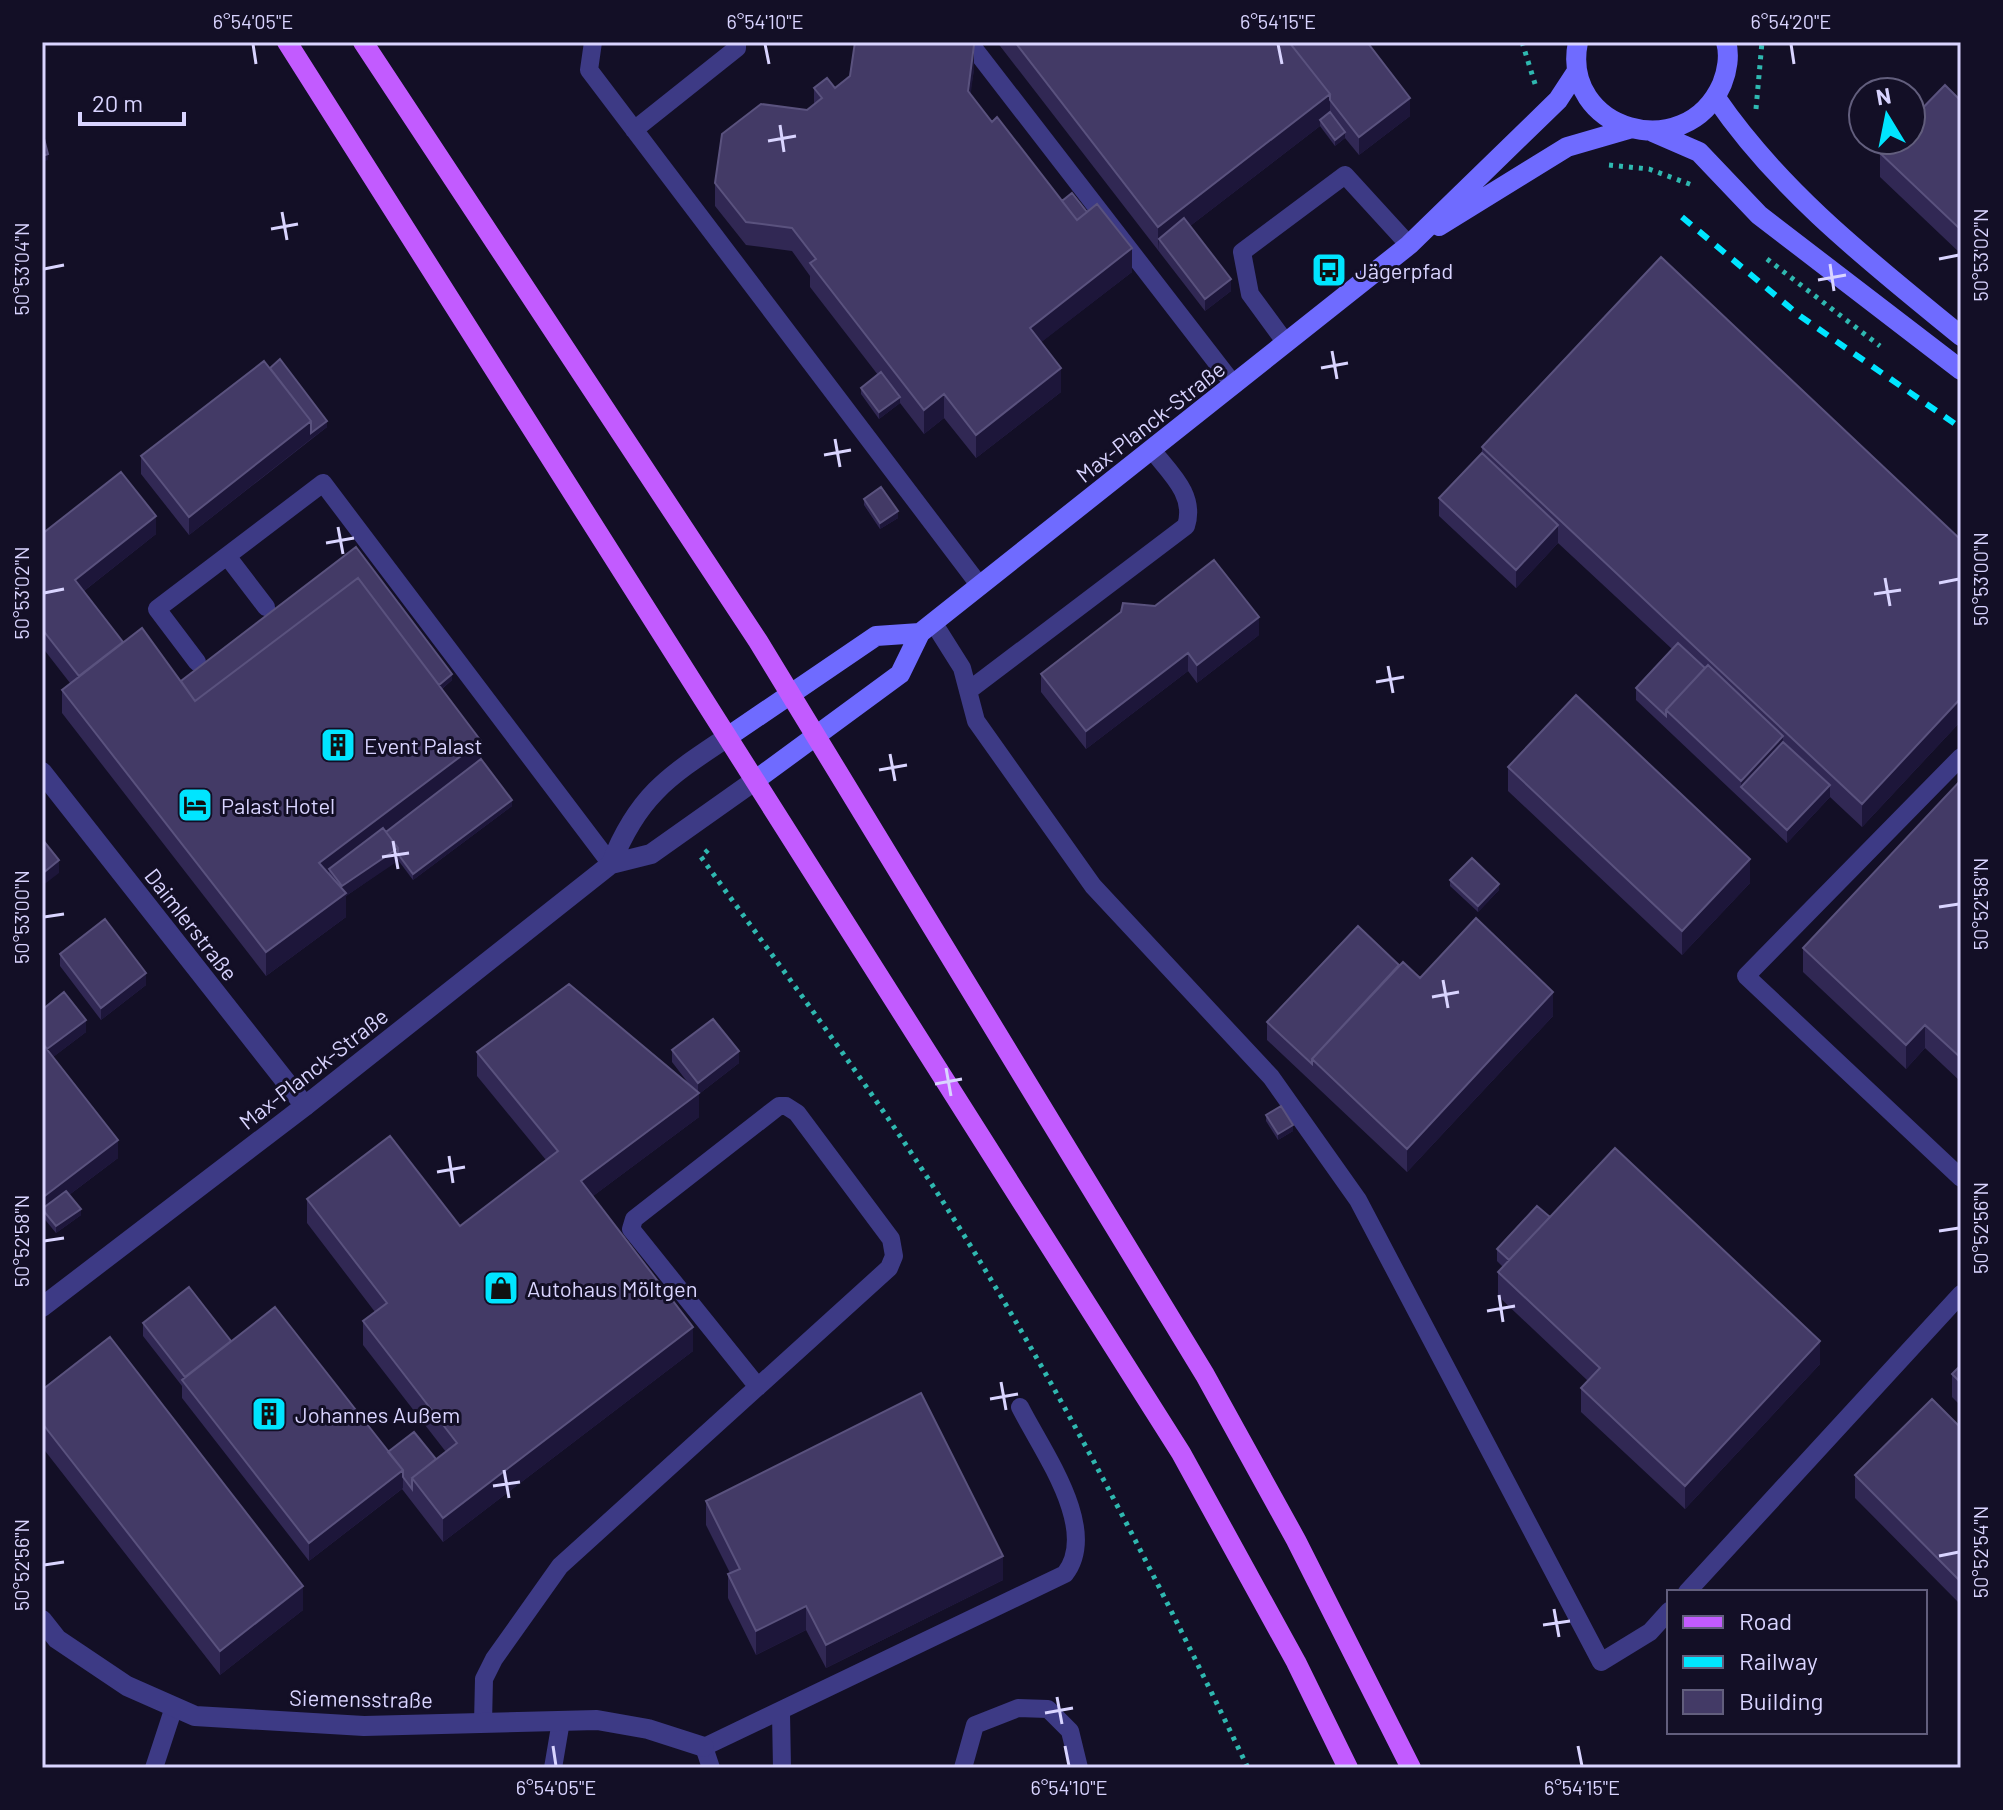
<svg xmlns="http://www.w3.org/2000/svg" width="2003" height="1810" font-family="Barlow,sans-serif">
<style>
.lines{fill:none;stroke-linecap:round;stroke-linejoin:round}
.path{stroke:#2fb8b0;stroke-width:5;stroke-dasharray:4 6;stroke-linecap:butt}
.service{stroke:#3d3a85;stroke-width:18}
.minor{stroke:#3d3a85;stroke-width:20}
.tertiary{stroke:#3d3a85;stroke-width:20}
.secondary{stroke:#6f6bff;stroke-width:20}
.primary{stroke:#c25bff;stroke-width:20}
.rail{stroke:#00e5ff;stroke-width:6;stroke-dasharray:12 10;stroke-linecap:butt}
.wall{fill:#312854}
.shaded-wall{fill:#1d163a}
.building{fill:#433a66;stroke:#5a527e;stroke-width:2}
.ticks{fill:none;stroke:#d9d4ff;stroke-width:3}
.labels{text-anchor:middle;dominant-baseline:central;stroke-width:6;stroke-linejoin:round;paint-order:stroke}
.poi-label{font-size:22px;fill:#d9d4ff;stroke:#130f26;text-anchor:start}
.street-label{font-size:22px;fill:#d9d4ff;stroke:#130f26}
.neatline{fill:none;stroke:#d9d4ff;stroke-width:3}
.ticks-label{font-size:20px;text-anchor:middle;fill:#d9d4ff}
</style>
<rect width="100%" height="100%" fill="#130f26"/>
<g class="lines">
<path class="path" d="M1522,42L1536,87
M1756,109L1762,42
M1609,165L1649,169L1692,185
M1767,259L1880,346
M708,850L701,857C781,968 864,1078 938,1194C1055,1377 1154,1572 1248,1768"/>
<path class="service" d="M593,42L589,70L980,586
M969,42L1234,385
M634,130L737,48V42
M1286,343L1250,294L1242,252L1345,175L1409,245
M227,556L266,607
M933,622L962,668L976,721L1093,886L1271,1077L1358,1200L1601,1662L1650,1632L1669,1611
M197,662L157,609L323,483L611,864
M968,691L1186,526C1196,495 1170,473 1152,450
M1961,757L1746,976L1961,1178
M1687,1592L1961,1294
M781,1713L782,1768
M483,1723L484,1679L494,1659L560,1566L889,1268L894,1256L891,1239L797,1113L786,1106H779L634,1219L631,1229L758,1387
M154,1768L174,1707
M553,1768L561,1721
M711,1768L704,1747L1065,1574C1100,1529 1042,1451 1020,1407
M963,1768L975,1725L1018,1708L1048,1709L1070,1731L1079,1768"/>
<path class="minor" d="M42,772L305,1106
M42,1620L57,1639L127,1686L195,1716L364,1726L597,1720L648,1729L704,1747"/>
<path class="tertiary" d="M611,864C638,795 669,776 729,736
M42,1307L305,1106L611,864L651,854L757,779"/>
<path class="secondary" d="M1578,42C1560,130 1685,167 1722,84C1727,72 1730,55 1726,42
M1716,98C1781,193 1873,264 1961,336
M1653,132L1699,152L1759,215L1961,370
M1439,226L1567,147L1629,129
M729,736L876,636L920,633
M757,779L900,674L920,633L1409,245L1558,100L1577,71"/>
<path class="primary" d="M287,42L1181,1453L1296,1662L1348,1768
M363,42L758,641L1205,1375L1296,1540L1411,1768"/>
<path class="rail" d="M1682,217L1800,316L1961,428"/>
</g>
<path class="wall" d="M997,42H1367L1410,116L1359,155L1345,138L1335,146L1320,126L1190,226L1231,291L1205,311Z
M974,69L970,94L992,122L1062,201L1132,272L1041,342L1061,392L976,458L944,418L924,434L900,403L879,419L861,394V388L878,375L810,287V276L792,251L746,245L715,206V183L814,104V88H835Z
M1961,101V254L1880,177V153Z
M270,368L327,427L189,535L141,474V456Z
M1482,447L1961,540V721L1862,827L1830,797L1787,843L1636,700V688L1672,649L1558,543L1516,588L1439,516V498L1482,453Z
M864,499L898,518L880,529L864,505Z
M42,534H156L84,591L123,642L181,681L452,680L442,689L481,759L512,806L413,880L398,860L346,896V917L266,976L62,713V690L70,683L42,647Z
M1259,635L1197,683L1188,671L1086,749L1041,692V674Z
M1508,767L1750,883L1682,955L1508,791Z
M1961,780V1082L1925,1048L1906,1069L1803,972V948Z
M1450,880L1499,890L1478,912L1450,886Z
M60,954L146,985L101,1020L60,966Z
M1399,965L1420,978L1553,1016L1407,1172L1267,1040V1022Z
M42,1010L86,1032L53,1057L118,1158L69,1195L81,1215L56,1233L42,1216Z
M672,1050L739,1063L699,1094V1117L593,1196L693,1351L443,1542L402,1489L309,1561L182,1398V1386L143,1336V1323L231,1341L388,1452L436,1459L446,1452L363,1345V1321L375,1312L307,1223V1199L460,1226L546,1160L477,1076V1052L692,1088L672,1062Z
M1266,1115L1293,1131L1278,1140L1266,1121Z
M1550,1217L1820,1364L1685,1509L1581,1412V1388L1588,1381L1498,1296V1272L1503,1267L1497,1261V1249Z
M1961,1365V1406L1952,1397V1374Z
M42,1390L303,1610L220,1675L42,1447Z
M1961,1428V1605L1855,1498V1475Z
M706,1501L1003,1580L826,1668L806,1630L756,1655L728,1598V1574L730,1573L706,1525Z"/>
<path class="shaded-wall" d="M974,45V69L968,115V91Z
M1330,94V118L1320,120V126L1164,246L1159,239L1158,251V227Z
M1410,98V116L1359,155V137Z
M1345,132V138L1335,146V140Z
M48,154V160L42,162V156Z
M1132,248V272L1030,351V328Z
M1231,279V291L1205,311V299Z
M1061,368V392L976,458V435Z
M944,394V418L924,434V410Z
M900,397V403L879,419V412Z
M311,421V439L189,535V517Z
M327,421V427L311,439V433Z
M898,511V518L880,529V523Z
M156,516V534L75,598V580Z
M1558,525V543L1516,588V570Z
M1259,617V635L1197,683V665Z
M1188,653V671L1086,749V731Z
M452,674V680L431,698V692Z
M1961,698V721L1862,827V804Z
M1783,736V754L1741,787V781Z
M481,741V765L334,875L329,869V879L319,863Z
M1830,785V797L1787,843V830Z
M512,800V806L413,880V874Z
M398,848V861L346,896V917L266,976V952L342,895V886Z
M1750,859V883L1682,955V931Z
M59,860V873L42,886V874Z
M1499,884V890L1478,912V906Z
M146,973V985L101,1020V1008Z
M1553,992V1016L1407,1172V1149Z
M86,1020V1032L44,1064V1051Z
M1925,1025V1048L1906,1069V1045Z
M739,1051V1063L699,1094V1117L581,1205V1181L698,1094V1083Z
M1293,1125V1131L1278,1140V1134Z
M118,1140V1158L45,1213L42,1210V1198Z
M81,1209V1215L56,1233V1226Z
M693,1327V1351L443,1542V1518Z
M1820,1341V1364L1685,1509V1486Z
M403,1470V1488L309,1561V1543Z
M1003,1556V1580L826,1668V1645Z
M303,1586V1610L220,1675V1651Z
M806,1606V1630L756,1655V1631Z"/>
<path class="building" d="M855,42H971L974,45L968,91L992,122L997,117L1077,220L1097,204L1132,248L1030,328L1061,368L976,435L944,394L924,410L810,263L816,259L792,228L746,222L715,183L722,134L761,104L807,110L822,98L814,88L827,78L835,88L850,76Z
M1015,42H1289L1330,94L1158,227Z
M1289,42H1367L1410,98L1359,137L1330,100V94Z
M1945,85L1961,101V230L1880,153L1892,140H1911V120Z
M1330,112L1345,132L1335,140L1320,120Z
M42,131L48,154L42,156Z
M1072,193L1087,212L1077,220L1062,201Z
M1184,218L1231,279L1205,299L1159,239Z
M1661,257L1961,540V698L1862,804L1482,447Z
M280,359L327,421L311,433V421L270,368Z
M264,361L311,421L189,517L141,456Z
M881,372L900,397L879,412L861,388Z
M1482,453L1558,525L1516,570L1439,498Z
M121,472L156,516L75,580L123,642L79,676L42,629V534Z
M881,487L898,511L880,523L864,499Z
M356,547L452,674L439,685L358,578L195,701L181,681Z
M1214,560L1259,617L1197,665L1188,653L1086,731L1041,674L1121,612L1123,603L1155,606Z
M358,578L481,741L319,863L346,893L266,952L62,690L142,628L195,701Z
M1678,643L1705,668L1666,710V716L1636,688Z
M1708,665L1783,736L1741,781L1666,710Z
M1576,695L1750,859L1682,931L1508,767Z
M1783,742L1830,785L1787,830L1741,787Z
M481,759L512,800L413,874L398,854V848L386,832Z
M1961,780V1058L1925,1025L1906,1045L1803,948Z
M383,828L398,848L342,886L329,869Z
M42,839L59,860L42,874Z
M1472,858L1499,884L1478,906L1450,880Z
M1476,918L1553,992L1407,1149L1312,1059L1403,962L1420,978Z
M105,919L146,973L101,1008L60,954Z
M1358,926L1399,965L1312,1059V1064L1267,1022Z
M569,984L699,1093L581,1181L693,1327L443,1518L412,1478L457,1443L363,1321L387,1303L307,1199L390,1136L460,1226L558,1151L477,1052Z
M64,992L86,1020L47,1049L42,1043V1021L44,1020L42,1010Z
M713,1019L739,1051L698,1083L672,1050Z
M42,1043L118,1140L42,1198Z
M1281,1106L1293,1125L1278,1134L1266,1115Z
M1615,1148L1820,1341L1685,1486L1581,1388L1600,1368L1498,1272Z
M66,1191L81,1209L56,1226L42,1209Z
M1537,1206L1550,1217L1509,1260L1497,1249Z
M189,1287L231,1341L185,1377L143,1323Z
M275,1307L403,1470L309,1543L182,1380Z
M110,1337L303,1586L220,1651L42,1423V1390Z
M1961,1365V1383L1952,1374Z
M921,1393L1003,1556L826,1645L806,1606L756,1631L728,1574L740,1569L706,1501Z
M1932,1399L1961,1428V1582L1855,1475Z
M414,1432L436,1459L412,1478V1489L403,1477V1470L388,1452Z"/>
<path class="ticks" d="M253,44L256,64M765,44L769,64M1278,44L1282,64M1791,44L1794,64M780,125L784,152M768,141L796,136M282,212L287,240M271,229L298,224M1939,259L1959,255M1830,264L1834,291M44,269L64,265M1818,280L1846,275M1332,351L1337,379M1321,368L1348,363M835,439L840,467M824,455L851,450M338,527L343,554M326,543L354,538M1885,578L1890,606M1939,583L1959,579M44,593L64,589M1874,594L1901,590M1388,666L1393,693M1376,682L1404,677M890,754L895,781M879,770L907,765M393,841L398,869M382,857L409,853M1939,907L1959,904M44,917L64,914M1443,980L1448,1008M1432,997L1459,992M946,1068L951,1096M935,1084L962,1079M449,1156L453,1183M437,1172L465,1167M1939,1231L1959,1228M44,1241L64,1238M1499,1295L1503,1322M1487,1311L1515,1306M1001,1382L1006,1410M990,1399L1018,1394M504,1470L509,1498M493,1486L520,1482M1939,1556L1959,1552M44,1565L64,1562M1554,1609L1559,1637M1543,1625L1570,1621M1057,1697L1062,1724M1045,1713L1073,1708M553,1746L556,1766M1065,1746L1069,1766M1578,1746L1582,1766"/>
<defs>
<symbol id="bus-square" viewBox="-11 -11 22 22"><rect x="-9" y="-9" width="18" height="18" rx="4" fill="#00e5ff" stroke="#130f26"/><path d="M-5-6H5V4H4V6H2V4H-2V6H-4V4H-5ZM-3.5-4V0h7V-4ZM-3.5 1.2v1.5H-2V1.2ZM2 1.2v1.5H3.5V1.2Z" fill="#111"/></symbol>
<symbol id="building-square" viewBox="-11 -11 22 22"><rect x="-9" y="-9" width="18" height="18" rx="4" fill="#00e5ff" stroke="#130f26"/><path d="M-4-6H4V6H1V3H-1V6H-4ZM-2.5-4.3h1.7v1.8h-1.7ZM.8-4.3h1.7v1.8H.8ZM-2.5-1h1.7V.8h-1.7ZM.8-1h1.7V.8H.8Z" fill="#111"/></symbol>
<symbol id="hotel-square" viewBox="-11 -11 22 22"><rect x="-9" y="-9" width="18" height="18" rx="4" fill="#00e5ff" stroke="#130f26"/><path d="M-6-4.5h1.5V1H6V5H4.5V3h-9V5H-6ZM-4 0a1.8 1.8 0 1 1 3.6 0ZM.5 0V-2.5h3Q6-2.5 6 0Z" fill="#111"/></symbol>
<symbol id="shop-square" viewBox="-11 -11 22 22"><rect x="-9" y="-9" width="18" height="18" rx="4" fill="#00e5ff" stroke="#130f26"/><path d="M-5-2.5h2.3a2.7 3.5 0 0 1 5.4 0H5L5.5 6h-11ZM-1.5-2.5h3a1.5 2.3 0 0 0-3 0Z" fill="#111"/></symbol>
</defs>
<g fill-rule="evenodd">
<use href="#bus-square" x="1309" y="250" width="40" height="40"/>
<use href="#building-square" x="318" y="725" width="40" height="40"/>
<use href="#hotel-square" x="175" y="785" width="40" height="40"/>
<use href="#shop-square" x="481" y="1268" width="40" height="40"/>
<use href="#building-square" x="249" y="1394" width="40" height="40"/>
</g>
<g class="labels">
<g class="poi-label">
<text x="1355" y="270">Jägerpfad</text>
<text x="364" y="745">Event Palast</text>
<text x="221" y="805">Palast Hotel</text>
<text x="527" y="1288">Autohaus Möltgen</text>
<text x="295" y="1414">Johannes Außem</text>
</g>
<g class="street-label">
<text transform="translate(1150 421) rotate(-38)">Max-Planck-Straße</text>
<text transform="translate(192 924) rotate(52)">Daimlerstraße</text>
<text transform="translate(313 1068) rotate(-38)">Max-Planck-Straße</text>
<text transform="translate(361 1698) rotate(1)">Siemensstraße</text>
</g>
</g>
<rect width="2003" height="1810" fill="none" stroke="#130f26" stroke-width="88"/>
<rect x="1667" y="1590" width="260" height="144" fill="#130f26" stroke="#625e7d" stroke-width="2"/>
<rect x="1683" y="1616" width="40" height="12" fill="#c25bff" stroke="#625e7d" stroke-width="2"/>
<text x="1739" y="1630" font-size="24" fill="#d9d4ff">Road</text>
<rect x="1683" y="1656" width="40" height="12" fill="#00e5ff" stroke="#625e7d" stroke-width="2"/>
<text x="1739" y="1670" font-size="24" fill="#d9d4ff">Railway</text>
<rect x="1683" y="1690" width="40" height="24" fill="#433a66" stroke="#625e7d" stroke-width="2"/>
<text x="1739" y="1710" font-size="24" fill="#d9d4ff">Building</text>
<g transform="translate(1887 116) rotate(350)"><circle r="38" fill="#130f26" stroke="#625e7d" stroke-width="2"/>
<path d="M0-6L14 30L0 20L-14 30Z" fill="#00e5ff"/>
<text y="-12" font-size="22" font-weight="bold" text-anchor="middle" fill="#d9d4ff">N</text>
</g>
<path d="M80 112v12h104v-12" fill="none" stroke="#d9d4ff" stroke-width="4"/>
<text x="92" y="112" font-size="24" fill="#d9d4ff" stroke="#130f26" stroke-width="6" paint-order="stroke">20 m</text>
<rect x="44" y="44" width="1915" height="1722" class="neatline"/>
<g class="ticks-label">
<text x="253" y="29">6°54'05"E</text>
<text x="765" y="29">6°54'10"E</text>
<text x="1278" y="29">6°54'15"E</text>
<text x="1791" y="29">6°54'20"E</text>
<text transform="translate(1981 255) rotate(-90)" y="7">50°53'02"N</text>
<text transform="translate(22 269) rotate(-90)" y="7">50°53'04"N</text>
<text transform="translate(1981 579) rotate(-90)" y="7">50°53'00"N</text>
<text transform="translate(22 593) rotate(-90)" y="7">50°53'02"N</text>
<text transform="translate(1981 904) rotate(-90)" y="7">50°52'58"N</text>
<text transform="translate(22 917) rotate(-90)" y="7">50°53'00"N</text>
<text transform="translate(1981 1228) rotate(-90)" y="7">50°52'56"N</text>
<text transform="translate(22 1241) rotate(-90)" y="7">50°52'58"N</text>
<text transform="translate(1981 1552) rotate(-90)" y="7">50°52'54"N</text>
<text transform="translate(22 1565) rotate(-90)" y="7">50°52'56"N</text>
<text x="556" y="1795">6°54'05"E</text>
<text x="1069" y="1795">6°54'10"E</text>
<text x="1582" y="1795">6°54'15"E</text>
</g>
</svg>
